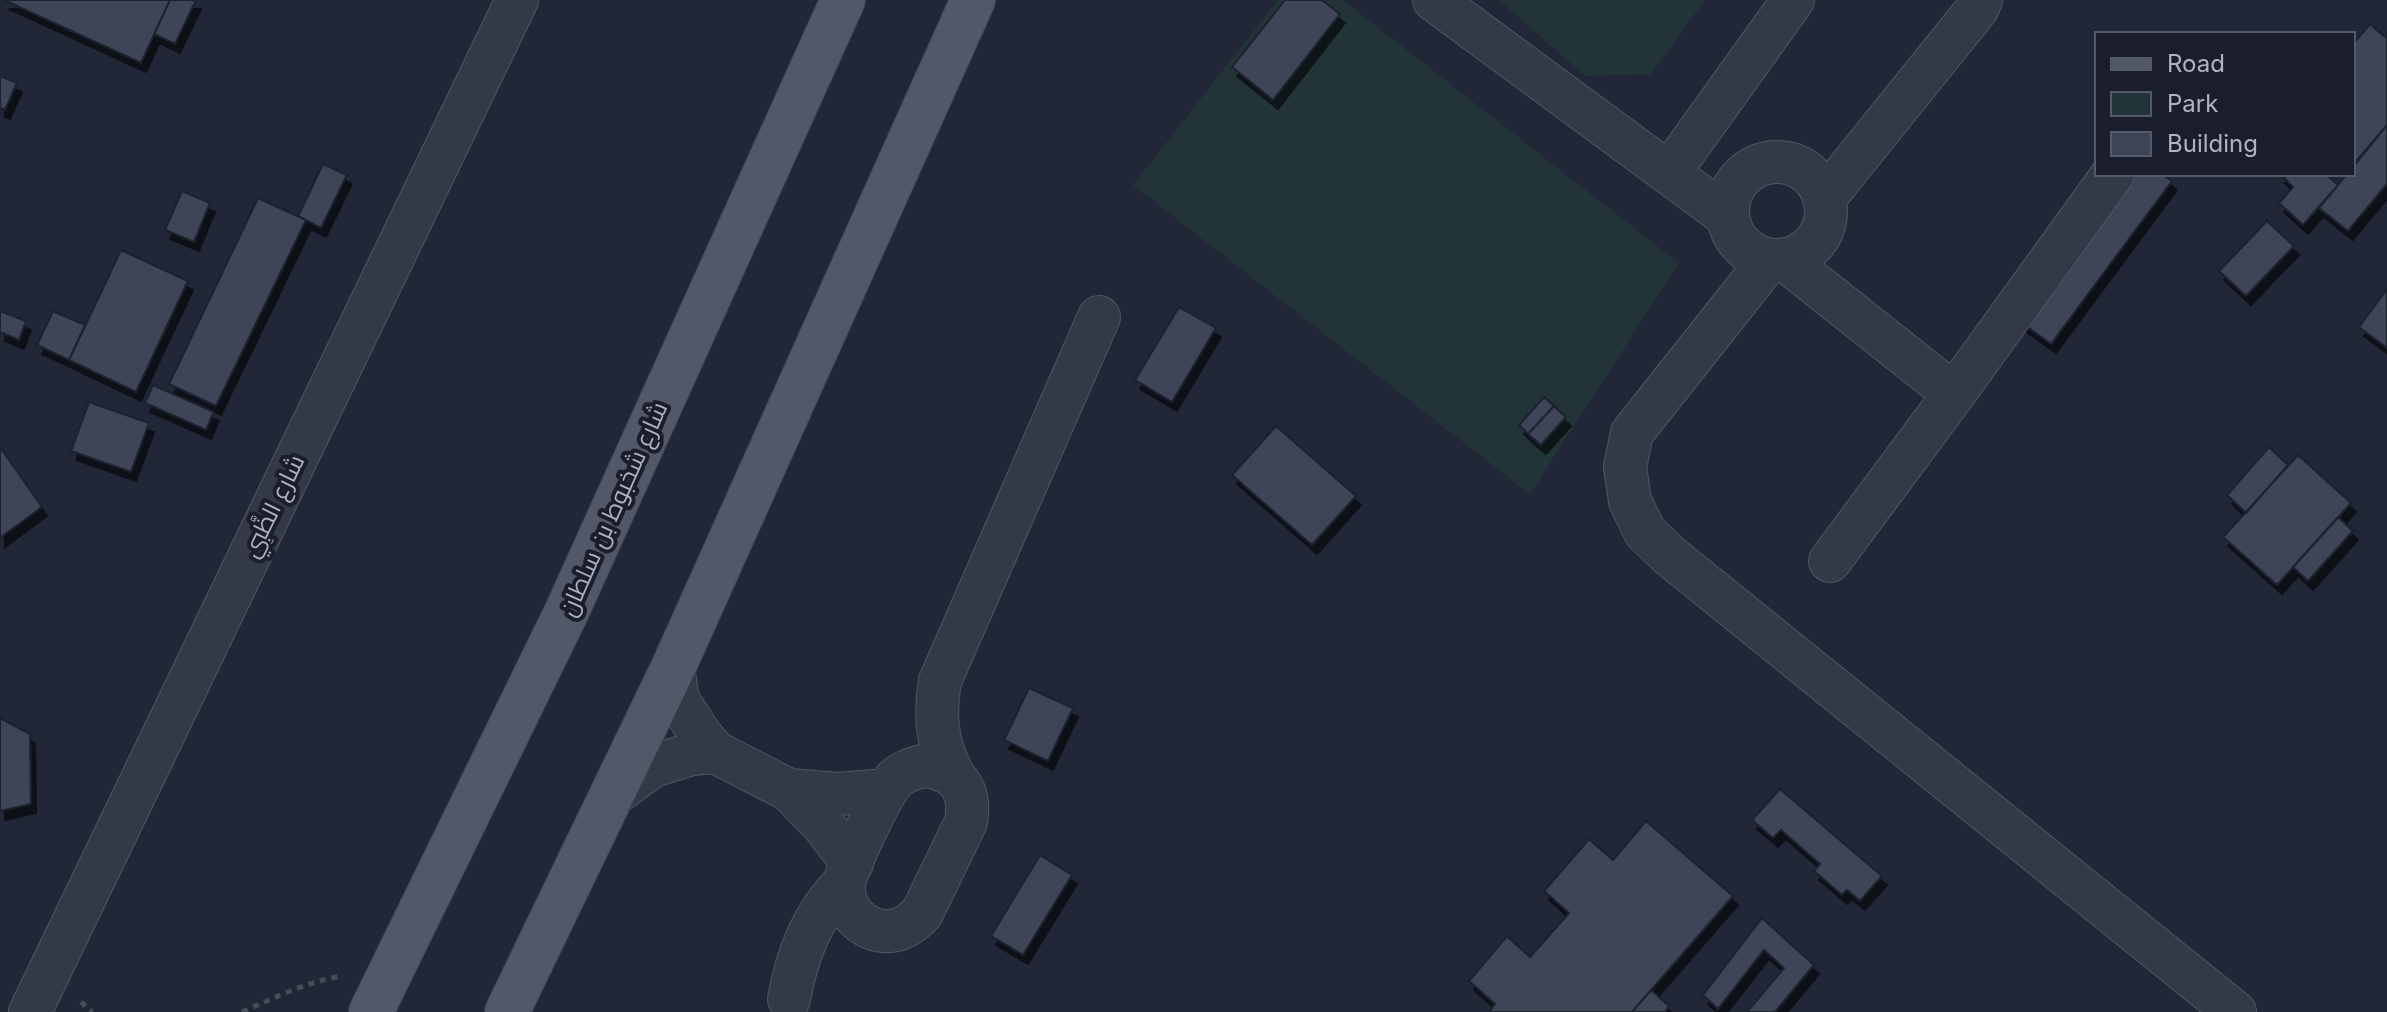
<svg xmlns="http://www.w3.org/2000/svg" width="2387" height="1012" font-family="Inter,Cairo,sans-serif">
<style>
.green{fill:#233439}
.building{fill:#3d4457;stroke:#1b202e;stroke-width:2;filter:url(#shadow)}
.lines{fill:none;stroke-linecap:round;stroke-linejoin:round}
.minor-casing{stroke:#515665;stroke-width:44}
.major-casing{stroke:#3d4251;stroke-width:46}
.path{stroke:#405056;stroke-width:5;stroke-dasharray:6 6;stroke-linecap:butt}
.minor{stroke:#343948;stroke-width:42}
.major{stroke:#525868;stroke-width:44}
.labels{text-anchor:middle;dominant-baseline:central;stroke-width:8;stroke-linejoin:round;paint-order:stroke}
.street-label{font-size:24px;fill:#aeb3c4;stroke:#1a1e2c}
</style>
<defs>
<filter id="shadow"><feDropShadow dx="5" dy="9" stdDeviation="0" flood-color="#0009"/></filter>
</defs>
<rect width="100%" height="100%" fill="#212737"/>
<path class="green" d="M1278,0H1343L1679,263L1530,494L1133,185Z
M1499,0H1705L1651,74L1585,76Z"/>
<path class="building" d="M4,0H170L141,63Z
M170,0H196L175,44L154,34Z
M1285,0H1322L1340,14L1273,100L1232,67Z
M2370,24L2385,37L2387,35V125L2353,165V44Z
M0,76L17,83L5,110L0,108Z
M2387,125V184L2348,231L2319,208L2347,174H2353V167Z
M323,164L347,175L321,228L298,216Z
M2128,174H2162L2172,181L2051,344L2019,321Z
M2280,174H2326L2338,185L2303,225L2279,203L2293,187Z
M182,191L210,203L194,242L165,230Z
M258,198L306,220L216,406L169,384Z
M2267,221L2294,246L2246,296L2219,271Z
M121,250L188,281L136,392L69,360Z
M2387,289V348L2359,327Z
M1179,307L1216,328L1172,402L1135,380Z
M0,311L26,321L19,340L0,332Z
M53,311L85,325L69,360L37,345Z
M153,385L214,412L206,430L145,403Z
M1544,397L1554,406L1528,434L1519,425Z
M89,402L149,423L131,472L71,451Z
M1554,406L1566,417L1541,445L1528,434Z
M1276,426L1356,496L1312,545L1232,475Z
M0,447L42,507L0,538Z
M2269,447L2288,465L2246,513L2227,495Z
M2298,455L2351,503L2277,585L2223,537Z
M2338,517L2353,531L2308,581L2293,567Z
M1029,688L1073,708L1048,761L1004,740Z
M0,718L30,734L31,804L0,811Z
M1780,789L1882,876L1860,901L1847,890L1842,895L1814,871L1820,864L1781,830L1773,838L1752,820Z
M1646,821L1733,896L1632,1012H1489L1495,1004L1469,981L1507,936L1530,957L1569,913L1544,891L1589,839L1613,860Z
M1040,855L1072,875L1023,955L991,936Z
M1762,918L1814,965L1775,1012H1747L1784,968L1764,950L1718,1009L1703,995Z
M1651,990L1669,1006L1665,1012H1632Z"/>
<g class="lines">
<defs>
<path id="minor" d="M1434,0L1727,216
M1728 211a49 49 0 1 1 98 0a49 49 0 1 1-98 0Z
M1669,173L1793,0
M1824,199L1977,9L1981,0
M1769,260L1632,433L1625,467L1630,501L1645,532L1670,556L2235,1012
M1785,260L1954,394
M1830,561L1954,394L2113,174
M673,668L678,700L700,734L715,752L789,790L823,825L852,863
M922,766C955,768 972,788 966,822L922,913C916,919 910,925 902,928C874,940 842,916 844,885C845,870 883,792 894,780C902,772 911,769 922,766Z
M954,777C937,743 934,719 940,681L1099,317
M789,790L838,794L887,790
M613,795L653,766L692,754L715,752
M789,999C797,955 812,915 844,883
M30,1012L517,0"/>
<path id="major" d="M371,1012L567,611L843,0
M507,1012L673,668L973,0"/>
</defs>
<use href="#minor" class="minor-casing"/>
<use href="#major" class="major-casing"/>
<path class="path" d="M81,1002L92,1012
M242,1012C276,997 304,983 341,976"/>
<use href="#minor" class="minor"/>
<use href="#major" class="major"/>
</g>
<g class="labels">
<g class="street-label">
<text transform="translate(273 506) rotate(-64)">شارع الظَّبِي</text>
<text transform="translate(613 509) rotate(-66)">شارع شخبوط بن سلطان</text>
</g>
</g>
<rect x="2095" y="32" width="260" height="144" fill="#1a1e2c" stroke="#555a69" stroke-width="2"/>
<rect x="2111" y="58" width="40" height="12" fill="#525868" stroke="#555a69" stroke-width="2"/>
<text x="2167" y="72" font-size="24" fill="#aeb3c4">Road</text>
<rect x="2111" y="92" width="40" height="24" fill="#233439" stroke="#555a69" stroke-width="2"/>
<text x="2167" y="112" font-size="24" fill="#aeb3c4">Park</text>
<rect x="2111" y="132" width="40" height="24" fill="#3d4457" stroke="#555a69" stroke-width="2"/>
<text x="2167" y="152" font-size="24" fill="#aeb3c4">Building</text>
</svg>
